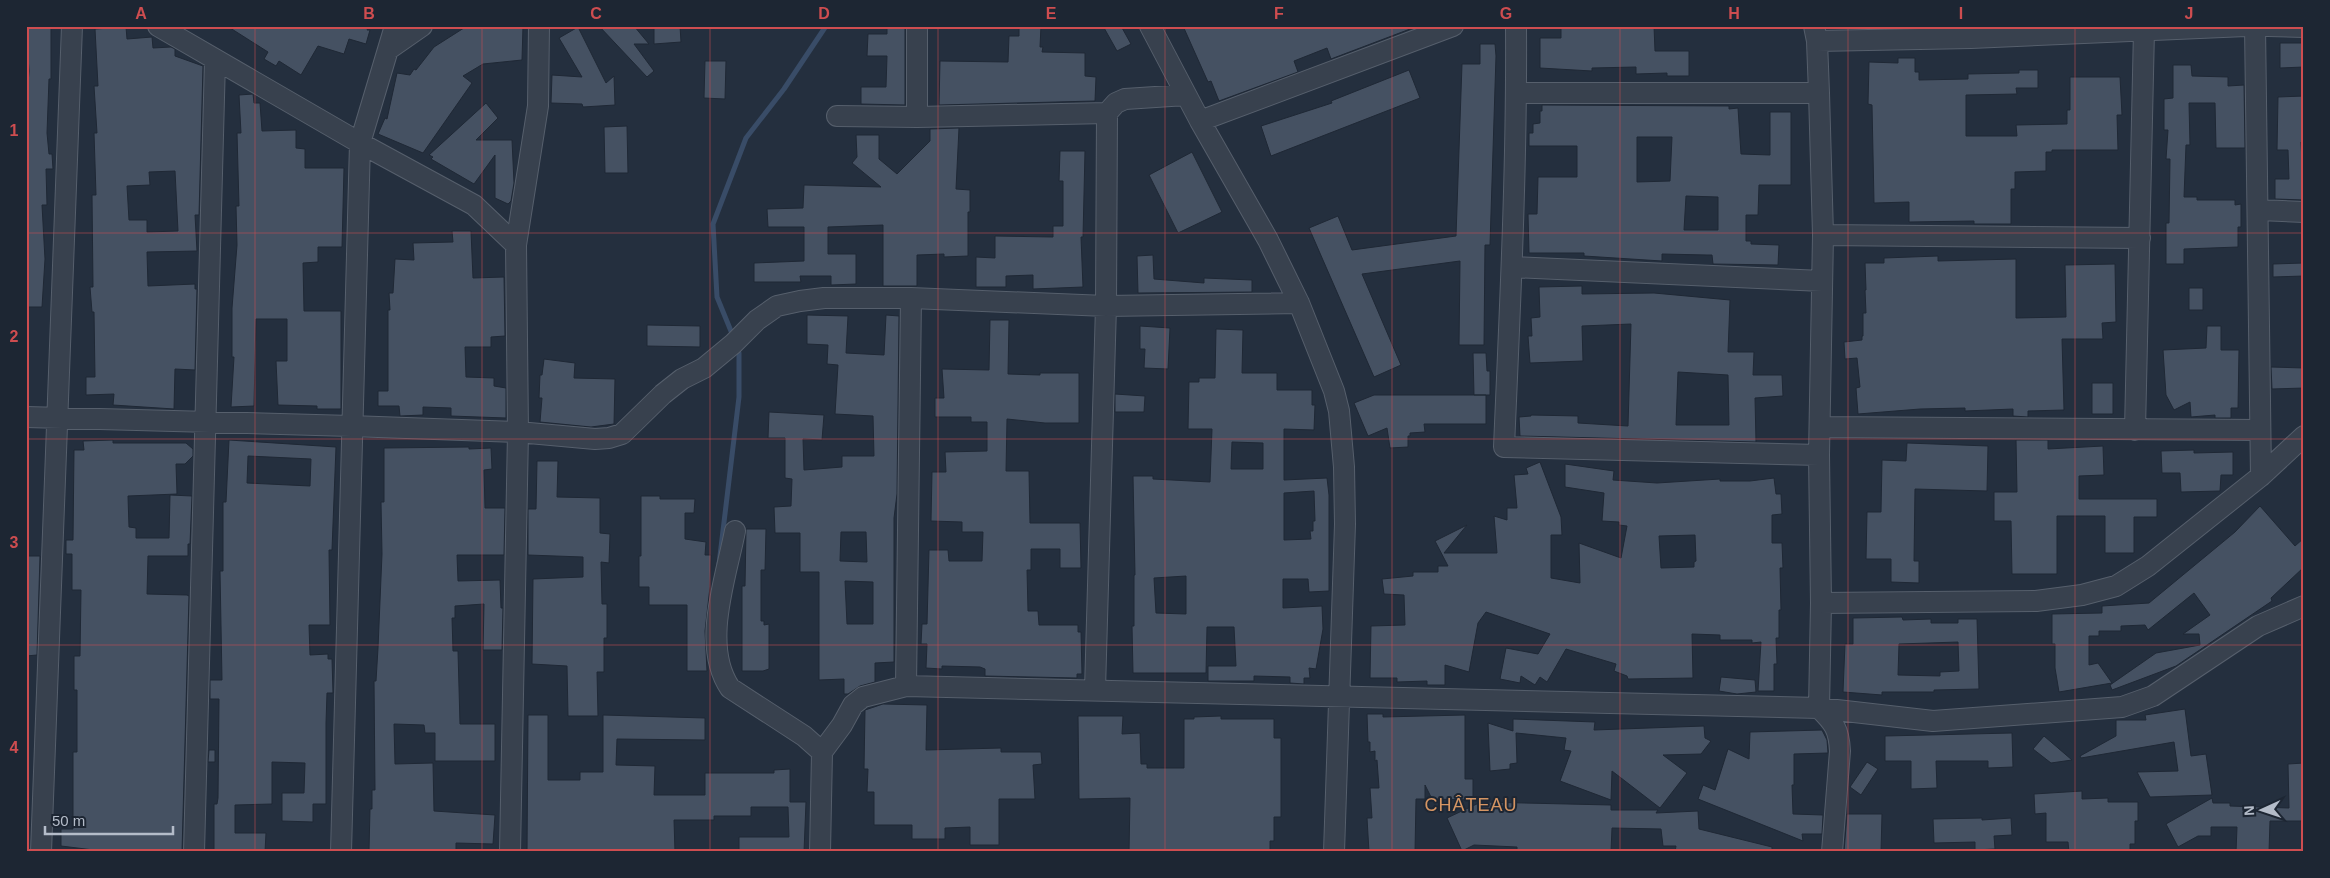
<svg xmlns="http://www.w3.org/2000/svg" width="2330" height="878" font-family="Arial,sans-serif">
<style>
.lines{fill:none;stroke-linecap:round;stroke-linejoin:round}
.stream{stroke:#394c67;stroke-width:5}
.building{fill:#455162;stroke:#1f2835;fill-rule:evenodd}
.minor-casing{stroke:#565f6c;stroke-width:22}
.minor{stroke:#38414e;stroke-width:20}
.grid{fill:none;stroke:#ce4d50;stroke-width:1;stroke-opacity:0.55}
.labels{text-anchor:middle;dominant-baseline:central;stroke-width:4;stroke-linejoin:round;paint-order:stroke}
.quarter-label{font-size:18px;letter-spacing:1px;fill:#d59563;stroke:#1d2633}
.neatline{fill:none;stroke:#ce4d50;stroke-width:2}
.grid-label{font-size:16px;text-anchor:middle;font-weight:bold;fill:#ce4d50}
</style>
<rect width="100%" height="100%" fill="#242f3e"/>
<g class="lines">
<path class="stream" d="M733,336L717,297L713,224L746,138L784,89L826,26
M719,564L739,397V353L737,347"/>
</g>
<path class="building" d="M26,26H51V79H49L47,133L49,154H52L53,169H46L47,205H42L45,259L42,307H26V110L29,71Z
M227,26H369L367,30H370L366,44L349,39L344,54L318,46L301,75L279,61L276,66L264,59L268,52Z
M467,26H523L522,60L483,64L463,76L472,83L423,153L378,134L385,118L387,119L397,73L410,75L414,69L416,70L434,47Z
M599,26H634L649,44H634L654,71L647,77Z
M654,26H680L681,42L654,44Z
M887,26H905V105L861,104V87H886L887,56H867L868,34H887Z
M1019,26H1041L1040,47H1043L1042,52L1085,53V76L1096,77L1095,101L939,105L940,61L1008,62L1009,36H1019Z
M1103,26H1121L1131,44L1117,51Z
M1183,26H1418L1331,59L1327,48L1294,61L1298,72L1219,101L1211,81L1208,82Z
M1561,26H1654L1655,51H1689V76H1667V73L1636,74V67L1592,68V71L1540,68V38H1561Z
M126,27L127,39L152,37L153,48L171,47L175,49V56L203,66L199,215H195L197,251L147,252L148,286L195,284V289H197L195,370L175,369L174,409L113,405L114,394L86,395V377H95L94,312H92L90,287H93L92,195H96L94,133H97L94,86H98L95,29ZM175,171L178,231L147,232V220H129L127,186L150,185L149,172Z
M578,27L606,83L614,76L615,105L583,107L582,104L551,103L552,75L582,77L559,38Z
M2280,43H2304V67L2280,68Z
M1480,44H1495L1496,56L1490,245H1485L1484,345H1459L1460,261L1362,274L1401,365L1374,377L1309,228L1338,216L1352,250L1456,236L1462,64H1480Z
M1898,58H1915V72H1919V80L1968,79V74L2019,73V70H2038V88H2016L2017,94L1966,95V136H2017L2016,125L2067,124V110H2070V77H2120L2122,115H2117L2118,150H2052V152H2046V171L2015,172V189H2011V224H1974V221L1909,222V202L1874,203L1872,105L1868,104L1869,62L1898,63Z
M705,61H726L725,99L704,98Z
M2173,65H2191L2192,76L2228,77V86L2244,85L2245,148H2216L2215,103H2189L2190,145H2186L2184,197H2197V200H2235V205L2241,204V227H2238V247L2184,249V264H2166V223H2169L2170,159H2166L2168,130H2164V99L2173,98Z
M1409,70L1420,98L1271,156L1261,126L1332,103L1331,101Z
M253,94L254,103H260L262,131L296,130V148L305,149V168H344L342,247H318V262L303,263L304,311H341V409H317V406L278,405L276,361H287V319H256L254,406L231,407L234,357H232V308L237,245L236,206H239L237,133H241L239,95Z
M2304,96V142H2301L2304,200L2275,199V179H2289L2288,150H2277L2278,97Z
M486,103L498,118L476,140H512L514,183L511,201L508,204L495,198V155L474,184L431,159L433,157L429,155Z
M1542,105L1729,106V109L1738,108L1741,154L1770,155V112H1791V185H1759L1758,215H1746V241H1751V244L1779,245L1778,265L1713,264L1712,255H1707L1662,254V261L1584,256V253H1529L1528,214H1537L1538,177H1577V146H1529V133H1533V124L1540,123V111H1542ZM1637,137H1672L1670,181L1637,182ZM1686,196L1718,197V230H1684Z
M627,126L628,173H605L604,127Z
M959,128L956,189L970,190V212H968V256L944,257V254L917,255V286H883V225L828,227V254H856V284L831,285V276H800L801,282H754V263L804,261V227H768L767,209L803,208L804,185L881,187L852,163L857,157L856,135H879V159L897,174L930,141V129Z
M1060,151H1085L1083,237H1081L1083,287L1033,289V275L1006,276V287H976V257L995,258V236L1053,237V226H1063V181H1059Z
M1192,152L1222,212L1178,233L1149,175Z
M452,231H471L473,278L504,277L505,336L491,337V347H465L466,377L494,378V386L506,388V418L451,416V408L423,407V415L400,416L399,406H378V391H388V310H390L389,293H393L395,259L414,260L413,243L453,242Z
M1153,255L1154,279L1204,283V278L1252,280V292L1138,293L1137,256Z
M1938,256V261L2016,259V318L2066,317L2065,265L2115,264L2116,322L2102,323L2103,339H2062L2064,410L2028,411V417L2013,416V409L1965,411V408L1920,409L1858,414L1856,388L1860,387L1857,358L1845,359L1844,342L1862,340V336H1863V313H1866L1865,290H1866L1865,263H1884V258Z
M2304,263V276L2273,277V264Z
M1582,286V294L1654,293L1730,300L1728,352H1754L1753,375H1782L1783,396L1755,398L1756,442L1520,436L1519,417L1531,416V415L1578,416V423L1628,426L1631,324L1582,326L1583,361L1530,363L1528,336H1532L1531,318L1540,317L1539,287ZM1678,372L1728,375L1729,425H1676Z
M2189,288H2203V310H2189Z
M807,315L848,316L846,353L884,355L886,315L899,316L897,494L894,518V662L875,663V682L860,686L848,694H844V679L819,680V572H800V533H775L774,507L791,506L792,479L785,478V438H768L769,412L824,415L822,440L803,439L804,470L842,467V456H874L873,416L835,414L838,365L827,364L828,345L807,344ZM841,532H866L867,562L840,561ZM845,581L873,582V624H847Z
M990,320H1009L1008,374L1040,375V373H1079V423H1045L1007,419L1006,471H1029L1030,523H1080L1081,568H1060V549H1031V570H1027L1028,611H1038L1039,625H1078V632H1081L1082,674H1077V678L985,676V669L980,667L942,666V669L926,668L927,644H921L922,624H927L929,550H948L949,561H982L983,532H962V522L931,521L932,472H946L945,452L987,451V422H971V417H935V398H944L942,369L989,370Z
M647,325L700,326V347L647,346Z
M1140,326L1170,328L1168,369L1144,368L1145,349H1140Z
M2207,326H2221V350H2239L2238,408H2231V418H2215V415L2191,417L2190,402L2174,410L2166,395L2163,350L2206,348Z
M1216,329L1243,330L1242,373H1277V390H1312V405H1315L1314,430L1284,429V480L1327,478L1329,495V591L1309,592L1308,579H1283V608L1322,606L1323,629L1316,669L1309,668L1310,678H1304V684L1290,683V677L1254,676V681H1208V666H1236L1234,627H1207L1206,673H1133L1132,626H1134V575H1135L1133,476H1153V479L1210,482L1212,429H1188L1189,382H1199V378H1215ZM1232,442L1263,443V469H1231ZM1314,491L1315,521H1313V531H1310L1311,539L1284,540V493ZM1186,576V614L1156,613L1154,578Z
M1473,353H1486L1487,371H1490V395H1474Z
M544,359L575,363L574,378L615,379L614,424L591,427L540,422L542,398H539L540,375H542Z
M2271,367L2304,368V388L2272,389Z
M2092,383H2113V414H2092Z
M1115,394L1145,396L1144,412H1115Z
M1374,395H1486V424H1424L1425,432L1410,433V436H1408V447L1390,448L1387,428L1368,436L1354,403Z
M113,440V443H186L193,449V456L185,464H176L177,494L128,496L129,527L136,528V538H169L170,495L192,496L190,544H188V556H148L147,594L187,595L189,596L182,852L102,851L61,846V829H73V752H77V690H74V656H80L81,590H72V554H66V540H73L74,450H84L83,441Z
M229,440L336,447L332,550H329L330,625H309L310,655L328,654V659H332L333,693H327L326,723V804H313V822L282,821V793H304L305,763L272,762V804L235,805V833H266L265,852H214V804H217L218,798L219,699H210V680H222L220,571H223V502H226ZM248,456L311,459L310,486L247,483Z
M2016,440H2048V449L2103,446L2104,475L2079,476V499H2157V517H2134V553H2105V516H2057V574H2012L2011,521H1994V492H2017Z
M1907,443L1988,446L1987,491L1915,489L1914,561H1919V583L1891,582V559H1866L1867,512H1881L1882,460L1906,461Z
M469,447V449L491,448L492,469L484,470L485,508H505L504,555H457L458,581L500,580L501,608H503L502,650H483L484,604L455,606V618H452L453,651H458L460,724H495V761H435V733H425L424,725L394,724L395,764L433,763L434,811L495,815L493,844L456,843V852L369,850L370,809H372V790H375L374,681H376L378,648L382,554L381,502H384V448Z
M2194,450V453L2233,452V475H2221L2220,491L2181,492L2180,473H2162L2161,451Z
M537,461H558L557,497L600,498V533L610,534L609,563L601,562L602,604H607V638H604V672H597L598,716H568L567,666L532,664L533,579L583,577V557L528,555V509H536Z
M1540,462L1561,517L1562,535H1551V578L1580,583L1579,543L1621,558L1627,526L1619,525V522L1602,521L1604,493L1565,487V464L1614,471L1613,480L1657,483L1720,479V481H1750L1774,478L1776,494H1781L1782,514L1772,515V543H1782L1783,568H1780L1781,610H1779V638H1776L1777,664H1774V691H1758L1761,642L1752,643V640H1720V635L1692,634L1693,678L1628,679L1627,676L1614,671L1616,664L1566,649L1547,682L1540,677L1535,685L1521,676L1520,683L1500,679L1506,648L1538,654L1550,634L1486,612L1478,623L1469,672L1445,665V685H1427V681L1397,682V678H1370L1371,626L1405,625L1404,595L1384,594L1382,579L1413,576V572H1438V566H1448L1435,541L1467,525L1444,553H1497L1494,516L1507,520V508H1517L1514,475L1528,474L1526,468ZM1695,535L1696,561L1694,562V567L1661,568L1659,536Z
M641,496H660V499H695L694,513H685V539L706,542L705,555H711L710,587L705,631L707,671H687V605H649V587H639V556H641Z
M2260,506L2295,546L2304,538V567L2271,598L2272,601L2176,666L2112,690L2110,685L2156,653L2200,645L2199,634H2183L2210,615L2194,593L2148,630L2145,625L2121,626V631H2099V636H2089V665L2098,663L2112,683L2059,692L2055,668V644H2052V614L2102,613V606L2149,603L2235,532Z
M746,529H766L765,570H761V621H764V625L769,624V669L763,671H742V586H745Z
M26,556H40L37,655L26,656Z
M1902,617L1903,620L1931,619V623H1958V619H1977L1979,689L1934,690V692H1882V695L1843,692L1845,644H1853V618ZM1958,642L1959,671L1940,672V676L1898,675L1899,644Z
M1721,677L1755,680L1756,692L1737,694L1719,691Z
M883,704L927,705L926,750L1001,748V752H1041L1042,764L1033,765L1035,799H999V845H970V827L945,828V839H912V825H874V792H867L868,769H864L865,710Z
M2185,709L2191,756L2206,754L2212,795L2150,797L2137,772L2178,771L2174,742L2081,758L2080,756L2116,736V720H2146L2145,715Z
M1367,714H1383V717L1465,715V779H1473V800L1432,799L1425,785V799H1416L1415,852H1369L1367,818H1372L1370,788H1379L1377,760L1375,761V751L1370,752V742H1368Z
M528,715H548V780H580V772H603V715L705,718V740L617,739L616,765L655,766L654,795H705V773H774V770L790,769V802H806L804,852H739V837H789L788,807H751V816H714V820H674L675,852H527Z
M1078,716H1123L1122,734L1140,733L1141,764H1147V768H1184V719H1194V717L1221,716V719H1274V738H1281V817H1274V841H1270V851L1129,852L1130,798L1079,799Z
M1513,719L1595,722L1594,730L1704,726L1705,738L1711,741L1701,754L1663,755L1687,773L1660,808L1612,771L1611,800L1560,781L1571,751L1564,750L1566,738L1516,733L1517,763L1510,764V769L1490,771L1488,723L1513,731Z
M1822,730L1827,740L1828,753L1794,754V785H1792L1793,814L1823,815L1822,834H1802L1803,841L1698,799L1703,785L1715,790L1728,749L1749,759L1750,732Z
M2012,733L2013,767L1988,768V761H1936L1937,788L1911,789V761H1885V736Z
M2044,736L2072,760L2051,763L2033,749Z
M209,750H215V762H208Z
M1867,762L1878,769L1861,795L1850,787Z
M2304,763V821H2270L2269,852H2236L2237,827H2211V836H2198L2178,847L2166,824L2212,798L2213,803H2230V806L2289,808L2288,764Z
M2082,791V799L2108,798V802H2138V821H2135V844H2130V850L2069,852L2068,842H2046V813L2035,814L2034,794Z
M1481,802L1611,805V810H1658L1656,813L1698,811L1699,829L1772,847V852H1675L1676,846H1663L1661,829L1612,828L1611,852H1517V847L1474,845L1462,851L1447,818Z
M1847,814H1882L1881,852H1844Z
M1982,818V820L2011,818L2012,835L1994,836L1995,849L1975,850V842L1934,843L1933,819Z"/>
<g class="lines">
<defs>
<path id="minor" d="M158,26L360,143L474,205L516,245
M1150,26L1200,121L1268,240L1299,303L1334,391L1339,411L1344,467L1345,524L1334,852
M1516,26C1517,166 1510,307 1504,447L1819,455
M1814,26L1817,41L1819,93L1823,235L1819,455L1821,603L1819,708C1834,723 1839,729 1840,751L1832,852
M2255,26L2261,476
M2268,26L2304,27
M1817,41L1971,38L2246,26
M389,49L422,26
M1517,93H1819
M837,116L917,117L1107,113
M917,117V26
M1200,121L1453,26
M2259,210L2304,212
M1823,235L2140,238
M1512,267L1822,281
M26,417L351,426L518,432L595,439L609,438L622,434L663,394L682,379L704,368L733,344L757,320L777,306L800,301L824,298H911L1106,306L1299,303
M1821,427L2260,430
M2135,430L2144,30
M735,531C726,578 701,645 730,688L804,736L822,752
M1821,603L2036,601L2082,595L2116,586L2148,566L2261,476L2304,436
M906,686L911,298
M1095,690L1106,306L1107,113L1116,103L1125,99L1186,95
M41,852L72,26
M194,852L215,60
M341,852L360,143L395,26
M510,852L518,432L516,245L538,106L539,26
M820,852L822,752L842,725L853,705L863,697L906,686L1819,708L1933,721L2122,707L2153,696L2258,626L2304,606"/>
</defs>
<use href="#minor" class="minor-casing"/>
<use href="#minor" class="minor"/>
</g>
<path class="grid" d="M255,26V852M482,26V852M710,26V852M938,26V852M1165,26V852M1392,26V852M1620,26V852M1848,26V852M2075,26V852M26,233H2304M26,439H2304M26,645H2304"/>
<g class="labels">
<g class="quarter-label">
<text x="1471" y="805">CHÂTEAU</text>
</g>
</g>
<rect width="2330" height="878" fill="none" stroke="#1d2633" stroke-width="55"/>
<g transform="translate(2262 810) rotate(267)" stroke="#1d2633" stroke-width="4" paint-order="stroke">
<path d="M0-4L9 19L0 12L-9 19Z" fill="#b4bcc9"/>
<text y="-8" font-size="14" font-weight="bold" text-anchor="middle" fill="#b4bcc9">N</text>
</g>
<path d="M45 826v8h128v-8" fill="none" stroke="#b4bcc9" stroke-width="2.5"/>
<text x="52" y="826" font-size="15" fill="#b4bcc9" stroke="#1d2633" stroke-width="4" paint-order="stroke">50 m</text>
<rect x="28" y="28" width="2274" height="822" class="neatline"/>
<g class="grid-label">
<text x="141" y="19">A</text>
<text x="369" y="19">B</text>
<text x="596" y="19">C</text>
<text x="824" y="19">D</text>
<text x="1051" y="19">E</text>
<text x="1279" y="19">F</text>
<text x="1506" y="19">G</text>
<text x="1734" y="19">H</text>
<text x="1961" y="19">I</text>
<text x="2189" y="19">J</text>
<text x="14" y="136">1</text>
<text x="14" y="342">2</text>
<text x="14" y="548">3</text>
<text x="14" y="753">4</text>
</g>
</svg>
